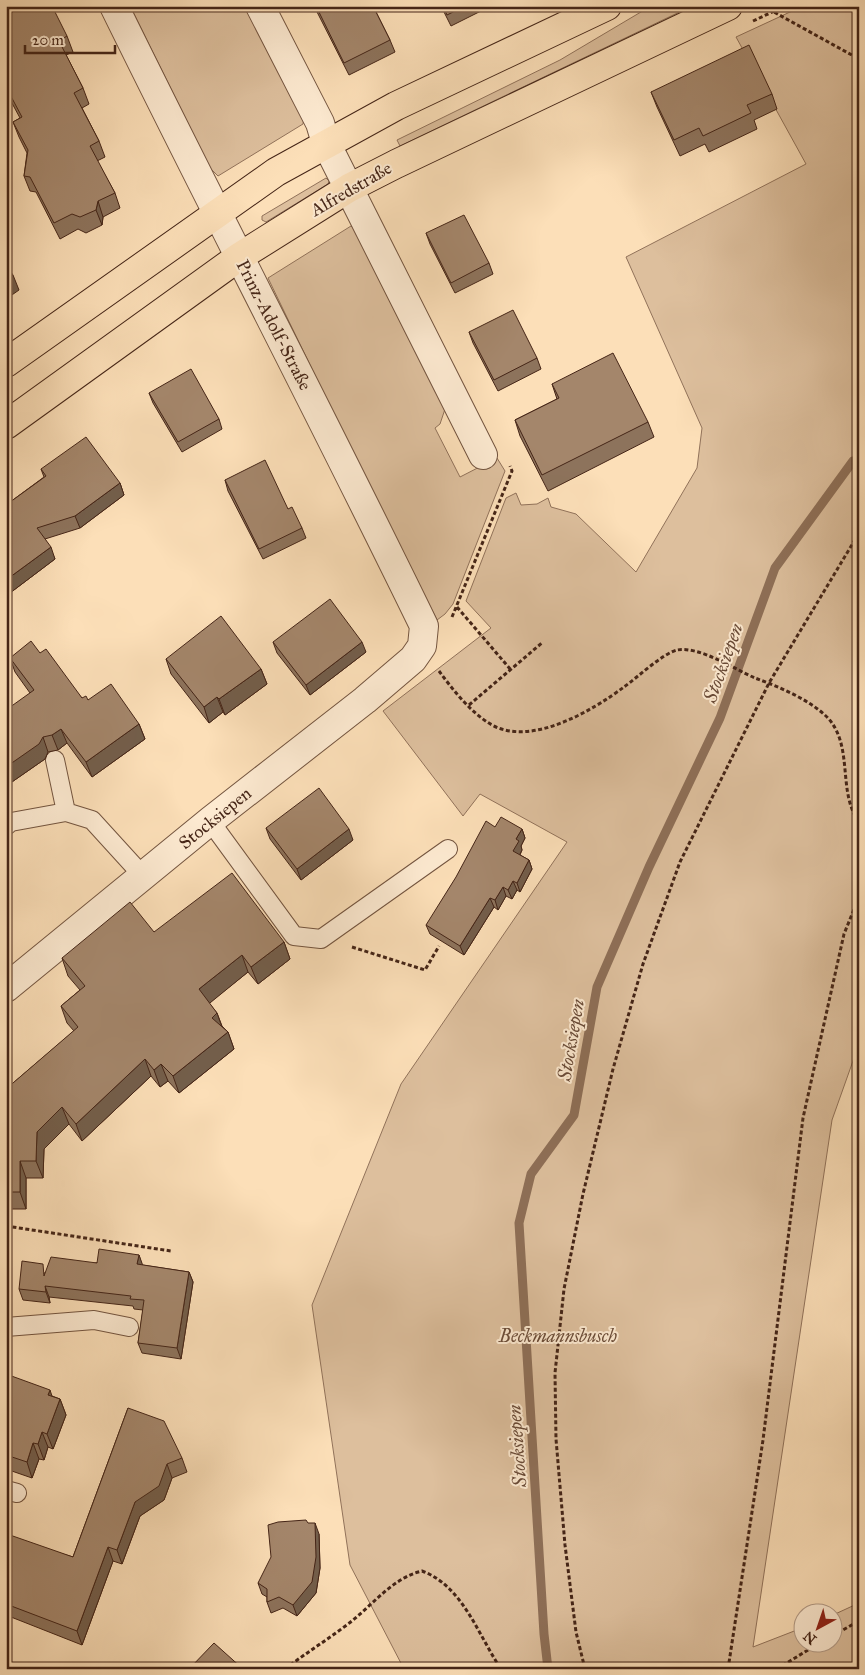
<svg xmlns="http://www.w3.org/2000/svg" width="865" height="1675" font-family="'IM FELL Great Primer',serif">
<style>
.green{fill:#ddbf9d;stroke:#91725a}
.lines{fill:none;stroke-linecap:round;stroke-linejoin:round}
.stream{stroke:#8e6f57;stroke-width:9}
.service-casing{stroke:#73543f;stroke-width:20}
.minor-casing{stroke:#73543f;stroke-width:30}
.primary-casing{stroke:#452517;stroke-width:30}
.path{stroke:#452517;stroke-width:3;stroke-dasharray:4 2.5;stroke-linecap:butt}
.service{stroke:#fdead1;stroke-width:18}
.minor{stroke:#fdead1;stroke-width:28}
.primary{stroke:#fcdfb8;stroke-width:28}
.wall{fill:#8d735c;stroke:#452517}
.shaded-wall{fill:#735e4b;stroke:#452517}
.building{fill:#a4866b;stroke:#452517}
.labels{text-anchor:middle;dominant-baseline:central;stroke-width:4;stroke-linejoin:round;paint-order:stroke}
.street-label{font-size:18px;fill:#452517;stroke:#fdead1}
.park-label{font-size:18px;font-style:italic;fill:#6b4c38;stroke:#fdead1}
.water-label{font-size:19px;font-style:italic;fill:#694a37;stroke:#fdead1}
</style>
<rect width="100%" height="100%" fill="#fcdfb8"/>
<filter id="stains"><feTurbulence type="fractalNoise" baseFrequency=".004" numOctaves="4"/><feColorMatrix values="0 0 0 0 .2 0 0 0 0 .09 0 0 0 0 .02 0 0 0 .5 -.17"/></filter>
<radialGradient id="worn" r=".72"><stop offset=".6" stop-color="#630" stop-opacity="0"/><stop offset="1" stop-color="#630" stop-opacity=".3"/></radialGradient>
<path class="green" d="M130,6H250L304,117L303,124L218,176L210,168Z
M651,6H692L400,146L397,140L560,60Z
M803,6H859V1044L832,1120L753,1647L802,1628V1642H832L833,1615L859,1603V1669H404L350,1565L312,1305L401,1084L567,842L480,794L463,816L383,711L491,628L466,601L506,498L516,493L521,505L537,504L548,498L551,507L576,514L636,572L697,468L702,428L626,257L806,164L736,37Z
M326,178L329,181L328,184L266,222L262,220V216Z
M351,226L359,234L445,409L440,424L435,428L460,477L497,458L505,471L453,604L445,614L437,620L351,450L268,278Z"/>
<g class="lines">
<path class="stream" d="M548,1669L544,1634L519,1223L531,1174L574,1115L597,987L649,867L720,718L775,568L853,461"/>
<defs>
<path id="service" d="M55,760L66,812
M210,821L294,936L321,939L448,849
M6,826L11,822L66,812L92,820L143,876
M6,1327L94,1320L129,1327
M6,1490L17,1493"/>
<path id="minor" d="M260,6L320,123L326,143L483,455
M6,988L210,821L365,700L413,659L422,646L424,626C323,418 216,214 114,6"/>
<path id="primary" d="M6,363L276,172L396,106L607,6
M6,425L239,257L349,188L396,164L728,6"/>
</defs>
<use href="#service" class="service-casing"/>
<use href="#minor" class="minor-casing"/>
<use href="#primary" class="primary-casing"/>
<path class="path" d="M763,6L859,59
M753,21L785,6
M457,607L511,670
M452,617L512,471L510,466
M439,671C453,690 471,713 492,725C532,747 593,710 624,687C638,677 662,654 677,650C700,646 734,669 755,678C779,687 809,699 828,718C854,747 837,792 859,822
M469,705L543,642
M352,947L425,970L439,946
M6,1226L171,1251
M832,1636L859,1621
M6,1662L26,1669
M285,1669C306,1653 327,1640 348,1624C372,1606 392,1578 422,1571C463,1586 478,1635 501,1669
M585,1669L576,1632L565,1545L556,1439L555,1373L564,1289L583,1194L613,1069L643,964L680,862L769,683L859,533
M728,1669L763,1440L803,1118L844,934L859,897
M777,1669L821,1642"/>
<use href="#service" class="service"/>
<use href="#minor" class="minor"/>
<use href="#primary" class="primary"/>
</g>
<path class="wall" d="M6,6L67,36L73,52L66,55L83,88L89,104L82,108L99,141L105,157L97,161L115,193L120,208L103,217L102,225L86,233L78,229L60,239L36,192L30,191L24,176L27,153L19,137L13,122L20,118L6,92Z
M314,6H373L390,40L395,52L349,75Z
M441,6H491L451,26Z
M651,92L772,94L777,109L754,120L757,129L709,152L705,144L680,156L657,107Z
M426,233L489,263L493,274L455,293L430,244Z
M469,332L537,358L541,369L498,391L473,343Z
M552,384L648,422L654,437L548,491L520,436L515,420L557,399Z
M149,393L219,419L222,429L182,452L153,403Z
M41,469L120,483L124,495L80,528L45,539L55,559L6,596V505L44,477Z
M225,480L288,509L302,528L306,538L263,559L228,491Z
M273,642L366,652L310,695L277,653Z
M40,653L82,698L88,700L139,724L145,739L92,777L67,743L58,750L48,752L45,759L9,784L11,790L6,793L30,693L15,672L10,658Z
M166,659L261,669L267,684L225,715L223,712L209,723L171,674Z
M266,828L353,840L301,880L270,839Z
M522,829L525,838L521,846L522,850L520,855L529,860L532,869L520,892L517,890L512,899L506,896L498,910L494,907L464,955L430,934L426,925Z
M154,932L284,942L290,959L258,984L248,972L209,1003L217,1013L222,1026L228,1032L234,1049L179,1093L168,1081L160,1087L151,1076L82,1141L69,1124L44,1149L43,1178H26V1209H6V1089L74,1031L67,1023L61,1006L80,990L68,976L62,958Z
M139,1255L142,1265L189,1272L193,1282L181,1359L142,1353L138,1343L143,1310L134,1309L133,1306L49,1297L50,1303L23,1300L19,1289L46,1272Z
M6,1374L52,1396L60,1399L66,1415L53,1449L48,1447L44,1460L39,1459L32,1478L6,1469Z
M128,1408L182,1458L187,1472L172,1478L164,1500L140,1516L122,1564L113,1561L82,1645L11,1617L9,1622L6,1621V1537L73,1557Z
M319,1534L320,1568L316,1593L297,1616L283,1608L271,1613L267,1602V1597L262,1594L258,1583Z"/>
<path class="shaded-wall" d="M98,201L103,217L102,225L96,210Z
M13,275L19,290L9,297L11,303L6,307V280Z
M120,483L124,495L80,528L75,516Z
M51,547L55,559L6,596V580Z
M362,642L366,652L310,695L306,685Z
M261,669L267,684L225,715L219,699Z
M217,697L223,712L209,723L204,707Z
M139,724L145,739L92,777L86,762Z
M61,729L67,743L58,750L52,735Z
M43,737L48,752L45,759L9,784L11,790L6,793V767Z
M349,829L353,840L301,880L297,869Z
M522,829L525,838L521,846L522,850L517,860L513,851L516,839Z
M529,860L532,869L520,892L517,883Z
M513,881L517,890L512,899L508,890Z
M503,887L506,896L498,910L495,900Z
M490,898L494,907L464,955L460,946Z
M284,942L290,959L258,984L251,967Z
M242,955L248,972L205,1007L199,989Z
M217,1013L223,1030L212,1018Z
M228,1032L234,1049L179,1093L173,1076Z
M145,1059L151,1076L82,1141L76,1124Z
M161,1064L168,1081L160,1087L154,1070Z
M62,1107L69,1124L44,1149L43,1178L36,1161L37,1132Z
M20,1161L26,1178V1209L20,1192Z
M139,1255L143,1266L137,1264Z
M189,1272L193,1282L181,1359L177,1348Z
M45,1286L49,1297L50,1303L46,1292Z
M50,1390L55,1405L48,1395Z
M60,1399L66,1415L53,1449L47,1434Z
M42,1432L48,1447L44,1460L38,1444Z
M33,1443L39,1459L32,1478L27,1462Z
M167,1464L172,1478L164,1500L140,1516L122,1564L117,1550L135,1502Z
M315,1523L319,1534L320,1568L316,1593L297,1616L293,1605Z
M108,1547L113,1561L82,1645L77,1631Z
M6,1606L11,1617L9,1622L6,1615Z"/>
<path class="building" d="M6,6H52L67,36L59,41L83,88L74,93L99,141L90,146L115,193L98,201L96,210L80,217L72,214L54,223L30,177L24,176L28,150L13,122L22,117L6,87Z
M316,6H373L390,40L344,63Z
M443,6H465L447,15Z
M749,45L772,94L747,105L751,113L703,136L699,128L674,140L651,92Z
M464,215L489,263L451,283L426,233Z
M6,265L13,275L6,280Z
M513,310L537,358L494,380L469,332Z
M613,353L648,422L542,475L515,420L559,398L552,384Z
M191,369L219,419L178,442L149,393Z
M86,437L120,483L75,516L37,528L51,547L6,580V505L46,476L41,469Z
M265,460L288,509L292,507L302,528L259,549L225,480Z
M330,599L362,642L306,685L273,642Z
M221,616L261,669L219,699L217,697L204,707L166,659Z
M31,641L40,653L46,649L82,698L86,696L88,700L111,684L139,724L86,762L61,729L52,735L43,737L39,744L6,767V710L34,690L10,658Z
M319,788L349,829L297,869L266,828Z
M501,817L522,829L516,839L519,841L513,851L529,860L517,883L513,881L508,890L503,887L495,900L490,898L460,946L426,925L456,877L486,821L495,827Z
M232,873L284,942L251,967L242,955L199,989L217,1013L212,1018L228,1032L173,1076L161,1064L154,1070L145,1059L76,1124L62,1107L37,1132L36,1161H20V1192H6V1089L78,1027L61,1006L85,986L62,958L130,902L154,932Z
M99,1249L139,1255L137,1264L189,1272L177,1348L138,1343L144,1300L130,1299L131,1296L45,1286L46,1292L19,1289L22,1261L43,1264L44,1276L51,1257L97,1263Z
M6,1374L50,1390L48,1395L60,1399L47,1434L42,1432L38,1444L33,1443L27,1462L6,1455Z
M128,1408L164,1421L182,1458L167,1464L159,1486L135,1502L117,1550L108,1547L77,1631L6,1604V1537L7,1534L73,1557Z
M306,1520L308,1523H315L316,1557L312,1582L293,1605L279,1597L267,1602V1589L258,1583L271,1557L268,1525L278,1522Z
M214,1643L243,1669H189Z"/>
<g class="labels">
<g class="street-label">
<text transform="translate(351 189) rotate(-30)">Alfredstraße</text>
<text transform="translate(274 325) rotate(63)">Prinz-Adolf-Straße</text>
<text transform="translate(215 818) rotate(-39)">Stocksiepen</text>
</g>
<g class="park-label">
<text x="558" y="1336">Beckmannsbusch</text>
</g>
<g class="water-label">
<text transform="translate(723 663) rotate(-70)">Stocksiepen</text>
<text transform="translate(571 1040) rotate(-80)">Stocksiepen</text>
<text transform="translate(517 1446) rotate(-94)">Stocksiepen</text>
</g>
</g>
<rect width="865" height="1675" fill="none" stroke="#fcdfb8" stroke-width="25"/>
<rect x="8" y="8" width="850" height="1660" fill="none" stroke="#452517" stroke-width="2.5"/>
<rect x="12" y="12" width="840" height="1650" fill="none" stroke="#452517"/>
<g transform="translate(818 1628) rotate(220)"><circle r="24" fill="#fdead1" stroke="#b39b87"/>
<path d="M0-4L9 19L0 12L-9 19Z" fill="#8f2418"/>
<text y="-8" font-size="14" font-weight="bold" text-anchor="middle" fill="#452517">N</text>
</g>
<path d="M25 45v8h90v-8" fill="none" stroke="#452517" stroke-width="2.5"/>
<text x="32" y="45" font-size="15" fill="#452517" stroke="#fdead1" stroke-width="4" paint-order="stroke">20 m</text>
<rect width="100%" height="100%" filter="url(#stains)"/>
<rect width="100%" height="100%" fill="url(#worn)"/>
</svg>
